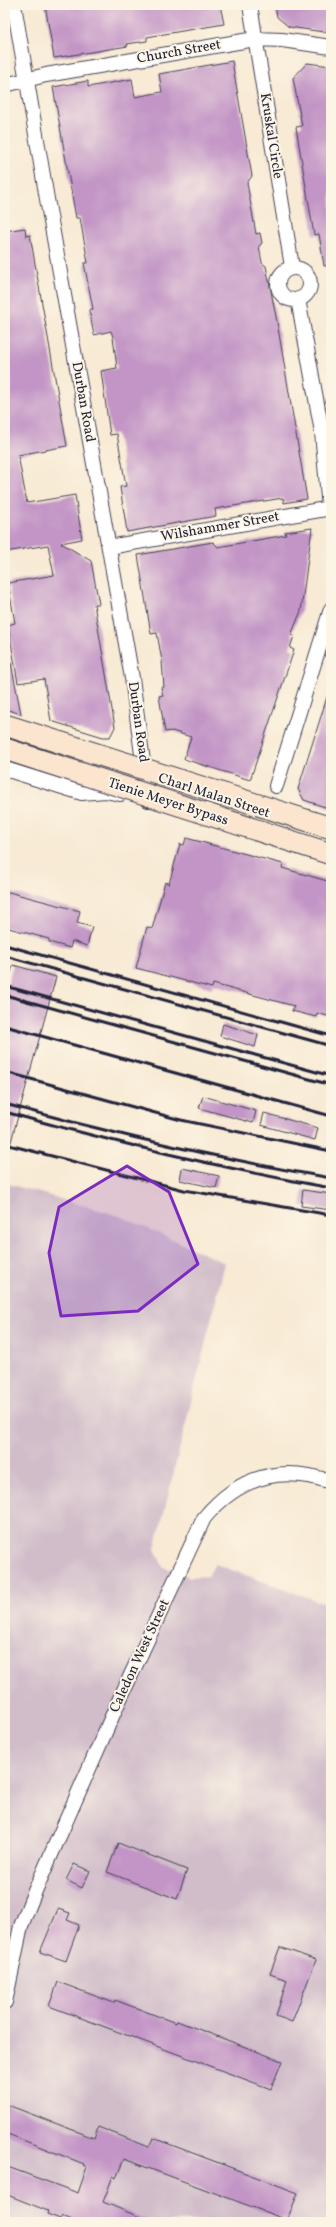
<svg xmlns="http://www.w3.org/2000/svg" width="336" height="2227" font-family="Vollkorn,serif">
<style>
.industrial{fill:#d1bdca}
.building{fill:#c295c6}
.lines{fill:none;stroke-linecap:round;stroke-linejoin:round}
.street-casing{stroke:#424052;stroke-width:16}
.street{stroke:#fff;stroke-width:14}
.rail{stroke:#22223b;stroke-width:3}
.secondary-bridge-casing{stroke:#424052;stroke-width:23;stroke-linecap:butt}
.secondary-bridge{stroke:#fbe5cf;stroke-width:21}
.marked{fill:#7b2cbf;fill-opacity:0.2;stroke:#7b2cbf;stroke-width:3;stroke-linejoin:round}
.labels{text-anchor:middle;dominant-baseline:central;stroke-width:4;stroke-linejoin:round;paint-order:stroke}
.street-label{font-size:14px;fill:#22223b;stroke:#fcf5e5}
</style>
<rect width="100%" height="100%" fill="#fcf5e5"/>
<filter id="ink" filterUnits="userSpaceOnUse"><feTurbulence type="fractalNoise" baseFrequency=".025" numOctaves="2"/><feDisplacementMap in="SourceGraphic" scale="8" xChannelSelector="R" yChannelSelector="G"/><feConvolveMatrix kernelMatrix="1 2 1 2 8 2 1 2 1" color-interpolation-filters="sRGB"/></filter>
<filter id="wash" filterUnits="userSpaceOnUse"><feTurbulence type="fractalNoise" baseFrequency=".012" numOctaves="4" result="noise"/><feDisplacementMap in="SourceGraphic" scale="16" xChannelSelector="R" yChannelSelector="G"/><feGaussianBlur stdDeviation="0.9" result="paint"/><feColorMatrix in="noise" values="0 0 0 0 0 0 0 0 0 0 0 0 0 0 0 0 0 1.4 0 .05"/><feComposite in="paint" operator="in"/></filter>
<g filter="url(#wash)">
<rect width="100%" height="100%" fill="#f8ead4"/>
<path class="industrial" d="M5,1183L120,1216L225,1263L155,1549L163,1567L190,1577L208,1576L215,1564L331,1606V2222H5Z"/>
<g id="blocks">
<path class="building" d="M45,5H220L224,24L147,37V41L127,44L128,46L54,58Z
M275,5H331V33L289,27L277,17Z
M232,61L252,176L247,183L256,234L260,233L262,243L259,246L262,263L266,266L277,322L307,499L284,503L283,498L215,509L216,516L127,532L120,487L126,486L117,434L110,435L101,371L117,368L113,337L111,331L94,335L89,310L93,309L84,263H88L80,218H76L53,87L88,81V87L132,79L135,97L162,92L159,74Z
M307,63L331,66V265L324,266L319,234L314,235L296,127L302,126L293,78Z
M25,228L26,236L30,235L67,446L18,455L27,503L75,495L82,539L61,543L91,561L99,604H94L115,727L110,737H103L51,721L44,679L18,683L8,625L15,623L8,583L54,575L48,545L5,552V231Z
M312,528L301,611L291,635L294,636L290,648L294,650L250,780L184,759L191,737L172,731L165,732L159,696L163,695L161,688L164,687L162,661L157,633L151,634L138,555L213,542L218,547L286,535L285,532Z
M11,663L21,714L5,709V664Z
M328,694L331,695V809L304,800L298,789Z
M186,838L283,864L282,868L331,882V1017L317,1013L316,1017L292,1011L294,1006L213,984L212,988L136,968L147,927L152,929L165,882L169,884L180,844L184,845Z
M5,891L80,911L77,923L92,927L87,946L72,941L70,948L49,942V939L5,927Z
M13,965L56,977L9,1149H5V993Z
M223,1024L258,1035L255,1047L220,1036Z
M203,1096L256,1111L253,1123L199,1108Z
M264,1113L318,1128L315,1140L261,1125Z
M182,1168L219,1176L216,1188L180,1180Z
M303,1190L331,1194V1210L301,1206Z
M118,1843L187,1870L177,1899L107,1872Z
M74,1864L90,1871L82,1888L66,1880Z
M58,1909L70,1913L67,1920L79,1925L66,1961L40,1952Z
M280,1947L316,1960L292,2022L276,2016L287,1980L270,1974Z
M58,1982L114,2003L115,2000L176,2023L177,2021L282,2061L271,2089L49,2006Z
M5,2104L94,2138L98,2127L149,2147L153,2138L298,2193L287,2220L124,2159L116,2178L113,2176L103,2202L152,2222H78L62,2216L60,2219L47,2214L48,2211L5,2194V2166L78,2193L87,2167L83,2165L84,2164L5,2133Z"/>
</g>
</g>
<g filter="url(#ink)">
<use href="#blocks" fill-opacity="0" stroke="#424052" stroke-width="1"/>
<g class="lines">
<defs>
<path id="street" d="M14,5L47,199L132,678L148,800
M250,5L292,267
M5,85L46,75L255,39L282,40L331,47
M278 284a16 16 0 1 1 32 0a16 16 0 1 1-32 0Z
M298,299L322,432L329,508
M109,547L331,508
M5,769L82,793L105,791L120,794
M276,786L331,609
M5,2002L21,1926L35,1891L118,1703L204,1518C238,1477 280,1464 331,1482"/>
</defs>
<use href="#street" class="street-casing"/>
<use href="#street" class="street"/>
<path class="rail" d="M5,945L331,1036
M5,956L331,1046
M5,986L331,1076
M5,995L331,1085
M5,1026L331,1116
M5,1072L181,1120L331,1151
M5,1104C113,1134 221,1159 331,1178
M5,1112C113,1142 221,1168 331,1188
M5,1144L184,1190L331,1215"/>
<defs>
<path id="secondary-bridge" d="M5,725L331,828
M5,749L331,854"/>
</defs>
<use href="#secondary-bridge" class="secondary-bridge-casing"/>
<use href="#secondary-bridge" class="secondary-bridge"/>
</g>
</g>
<path class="marked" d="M127,1166L169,1192L198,1264L138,1311L61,1316L49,1253L59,1207Z"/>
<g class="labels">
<g class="street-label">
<text transform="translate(179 52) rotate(-10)">Church Street</text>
<text transform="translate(271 136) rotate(81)">Kruskal Circle</text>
<text transform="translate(83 402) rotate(80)">Durban Road</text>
<text transform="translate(220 527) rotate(-10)">Wilshammer Street</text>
<text transform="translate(138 722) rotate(82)">Durban Road</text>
<text transform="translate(214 796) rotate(18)">Charl Malan Street</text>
<text transform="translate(168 802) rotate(18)">Tienie Meyer Bypass</text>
<text transform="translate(140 1656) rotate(-65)">Caledon West Street</text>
</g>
</g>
<rect width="336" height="2227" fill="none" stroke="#fcf5e5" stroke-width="20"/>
</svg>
